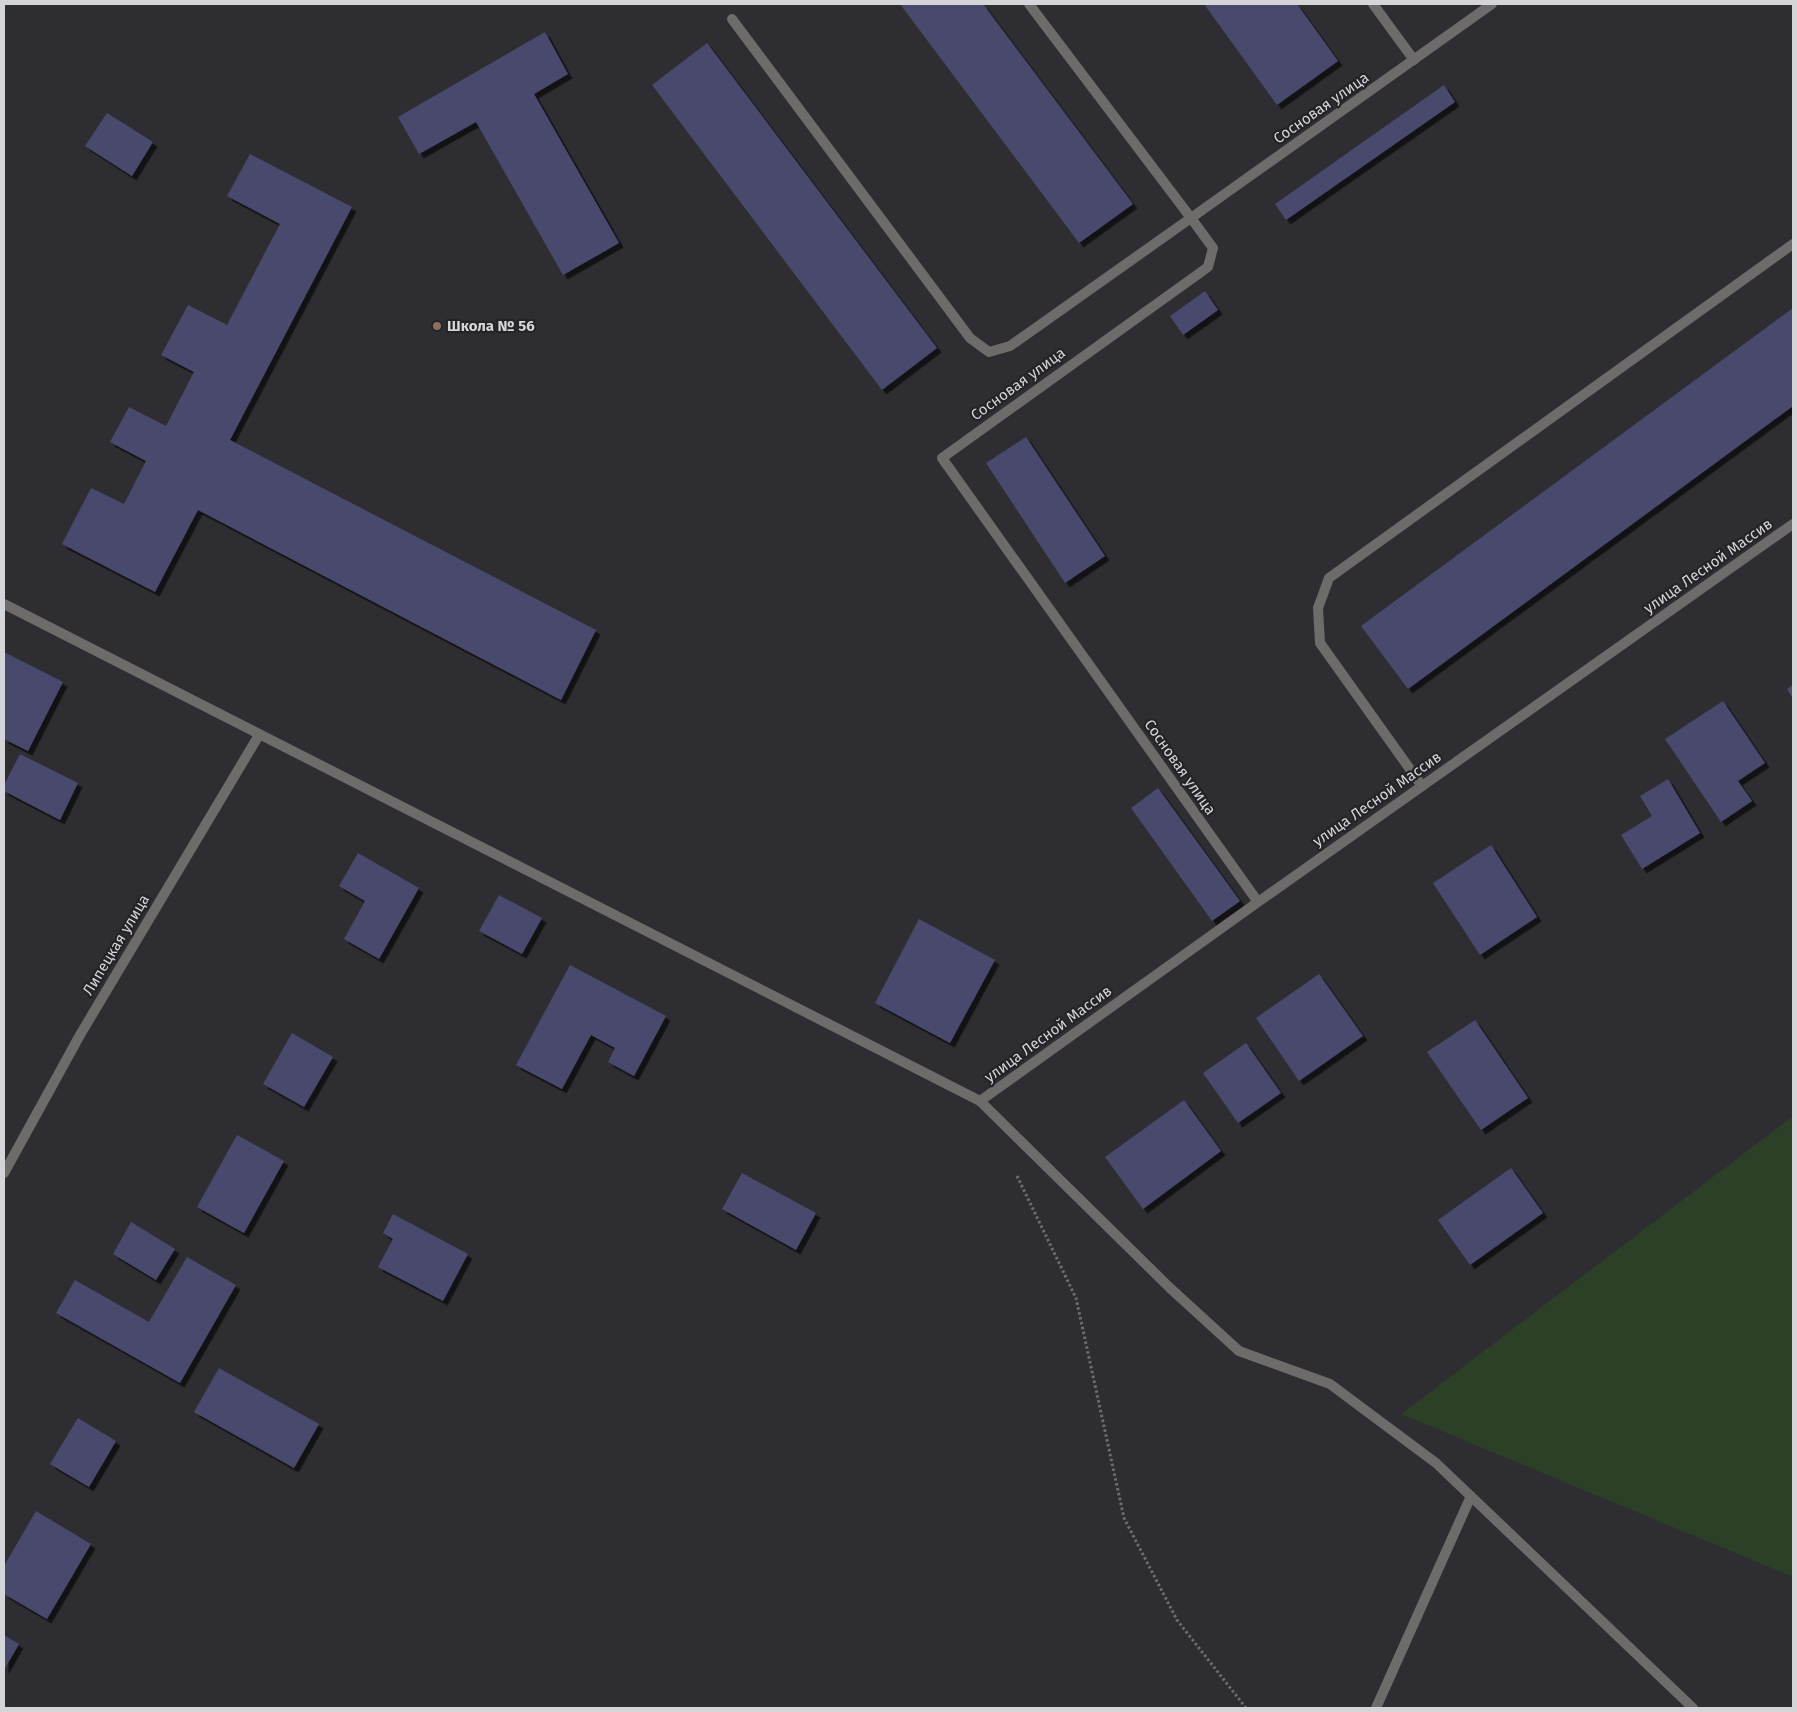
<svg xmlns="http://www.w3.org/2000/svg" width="1797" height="1712" font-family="'Fira Sans',sans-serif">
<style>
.green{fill:#2b4026}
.building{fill:#48486e;filter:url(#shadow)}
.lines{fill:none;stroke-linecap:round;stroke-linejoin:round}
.path{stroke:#6d6d71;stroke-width:3;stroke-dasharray:2.5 2.5;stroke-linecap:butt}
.lane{stroke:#6d6c6a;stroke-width:10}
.street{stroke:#6d6c6a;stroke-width:10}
.education-dot{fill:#8d6e63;stroke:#242428;stroke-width:2}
.labels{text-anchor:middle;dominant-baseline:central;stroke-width:4.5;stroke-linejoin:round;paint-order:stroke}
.street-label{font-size:15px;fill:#d4d5d8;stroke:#242428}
.poi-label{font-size:15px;font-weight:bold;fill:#d4d5d8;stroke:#242428;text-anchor:start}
</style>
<defs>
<filter id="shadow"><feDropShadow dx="4.5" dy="4.5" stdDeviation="0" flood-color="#0009"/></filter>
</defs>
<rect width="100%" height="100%" fill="#2e2e32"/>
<path class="green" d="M1793,1116V1577L1401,1414Z"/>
<path class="building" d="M900,4H983L1133,204L1079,243Z
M1204,4H1297L1338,61L1277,105Z
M545,32L568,74L534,94L619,243L563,275L476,122L419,154L398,117Z
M707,43L937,348L882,390L652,85Z
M1444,85L1455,102L1286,220L1275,204Z
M107,113L153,142L132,176L85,146Z
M250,154L352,207L230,440L596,630L561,700L198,510L155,592L62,544L91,488L124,504L146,461L110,442L129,407L166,426L194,372L161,355L188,305L227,325L280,224L227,196Z
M1205,291L1218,310L1183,335L1170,316Z
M1793,308V406L1408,689L1361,626Z
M1026,437L1105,556L1065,583L986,463Z
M4,652L63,682L28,751L4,739Z
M1793,685V699L1787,689Z
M1723,701L1765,763L1738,781L1752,801L1721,822L1665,739Z
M20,754L78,783L60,820L4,791V785Z
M1668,779L1700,833L1642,869L1621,835L1652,816L1640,796Z
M1158,788L1240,901L1212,921L1131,808Z
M1491,845L1537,917L1480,955L1433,883Z
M358,853L419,888L379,959L344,939L365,901L339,886Z
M499,895L542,918L522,954L479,931Z
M919,919L995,960L950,1043L875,1003Z
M570,965L666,1016L634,1076L608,1062L615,1048L591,1035L562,1089L516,1065Z
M1319,974L1363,1036L1299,1081L1256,1018Z
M1475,1020L1528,1098L1481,1130L1427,1052Z
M292,1033L333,1057L304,1107L263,1084Z
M1246,1043L1281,1093L1238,1123L1203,1073Z
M1184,1100L1221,1151L1143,1209L1105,1157Z
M237,1135L284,1161L244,1233L197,1207Z
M1511,1168L1543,1213L1470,1265L1438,1220Z
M742,1173L816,1213L796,1250L722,1209Z
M393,1214L468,1254L443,1301L378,1267L393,1239L383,1233Z
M131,1222L175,1249L156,1280L113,1254Z
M187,1257L236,1285L180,1383L56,1313L75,1280L149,1322Z
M219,1368L319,1424L294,1468L194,1412Z
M78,1418L116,1441L89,1487L50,1464Z
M36,1511L91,1544L47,1619L4,1594V1566Z
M4,1635L19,1644L4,1670Z"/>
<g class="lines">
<path class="path" d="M1017,1176L1076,1298L1124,1518L1177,1620L1246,1708"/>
<path class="lane" d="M1373,4L1414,60
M732,19L970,338L989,352L1010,346L1191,218L1029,4
M1422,786L1320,643L1318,608L1329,578L1793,244
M980,1101L1170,1288L1239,1351L1330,1384L1436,1463L1693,1708
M1376,1708L1471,1496"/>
<path class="street" d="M4,604L980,1101L1258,902L1793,524
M1258,902L942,458L1208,267L1213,248L1191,218L1492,4
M4,1173L80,1035L259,735"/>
</g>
<circle class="education-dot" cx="437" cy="326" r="5"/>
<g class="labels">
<g class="street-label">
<text transform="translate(1321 108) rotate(-35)">Сосновая улица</text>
<text transform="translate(1018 384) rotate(-36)">Сосновая улица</text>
<text transform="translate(1708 566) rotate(-35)">улица Лесной Массив</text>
<text transform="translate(1180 767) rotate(55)">Сосновая улица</text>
<text transform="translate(1377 799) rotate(-35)">улица Лесной Массив</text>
<text transform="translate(116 945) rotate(-59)">Липецкая улица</text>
<text transform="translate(1048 1034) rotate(-36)">улица Лесной Массив</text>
</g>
<g class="poi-label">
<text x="447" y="326">Школа № 56</text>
</g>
</g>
<rect width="1797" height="1712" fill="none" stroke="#d4d5d8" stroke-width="10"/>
</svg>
